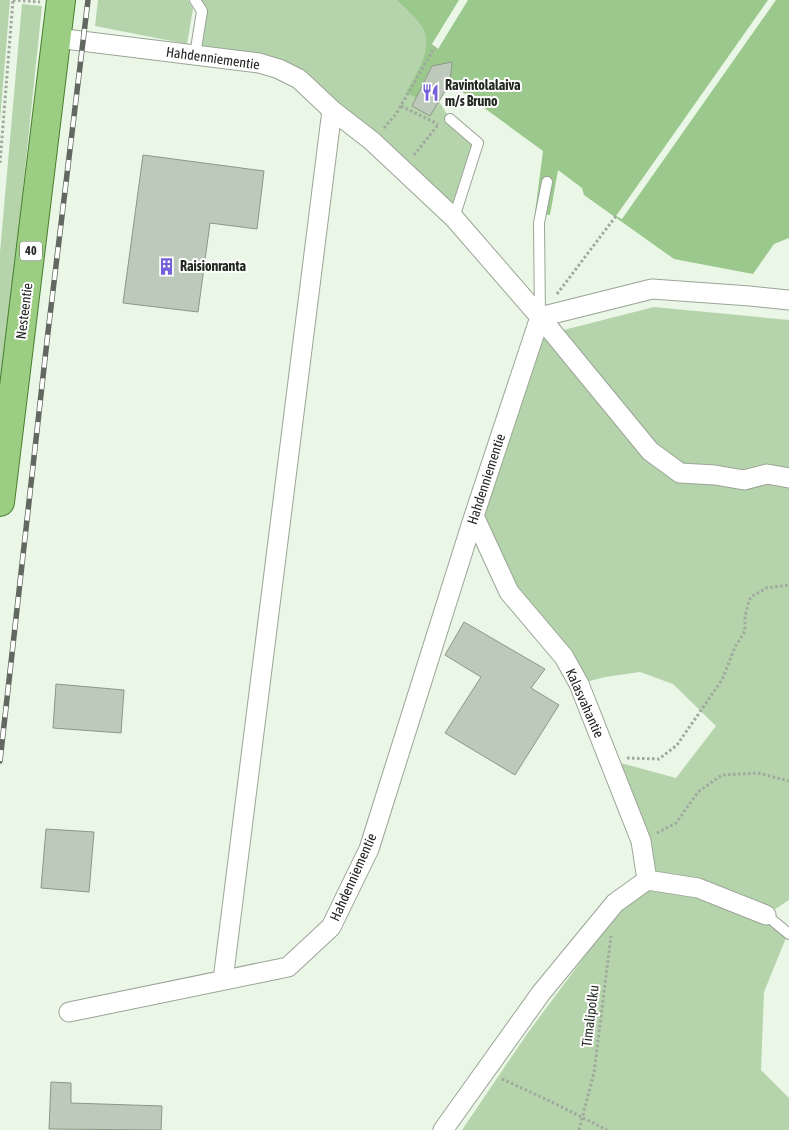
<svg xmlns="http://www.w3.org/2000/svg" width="789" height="1130" font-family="'Asap Condensed',sans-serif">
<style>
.green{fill:#b6d4ac}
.water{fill:#9bc88c}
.pier{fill:#eaf6e6}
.building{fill:#bdc9ba;stroke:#8c9788}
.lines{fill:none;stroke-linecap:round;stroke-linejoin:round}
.service-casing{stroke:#9aa596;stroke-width:12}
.minor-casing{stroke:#9aa596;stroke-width:21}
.primary-casing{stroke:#467e2c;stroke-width:30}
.path{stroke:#a0a99d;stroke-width:3;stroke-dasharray:2.5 2.5;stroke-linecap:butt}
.service{stroke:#fff;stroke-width:10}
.minor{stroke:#fff;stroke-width:19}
.primary{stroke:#9bce83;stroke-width:28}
.rail-casing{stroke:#61685f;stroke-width:5.5}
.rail{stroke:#fff;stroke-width:4;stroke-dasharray:11;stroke-linecap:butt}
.labels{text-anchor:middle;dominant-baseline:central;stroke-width:4;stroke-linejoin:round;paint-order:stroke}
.shield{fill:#fff;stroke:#666865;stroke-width:1}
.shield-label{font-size:12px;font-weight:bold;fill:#242823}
.street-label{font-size:14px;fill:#242823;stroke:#fff}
.poi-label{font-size:14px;font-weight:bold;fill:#242823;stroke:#fff;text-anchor:start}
</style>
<rect width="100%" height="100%" fill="#eaf6e6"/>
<path class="green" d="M0,0H10L0,121Z
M98,0H188L193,9L187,44L95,26Z
M195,0H396C406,9 420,19 425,32C432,53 416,75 407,93L424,103L432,90L450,119L478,143L454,218L299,79L195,55L202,11Z
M22,4L42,6L0,411V252Z
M654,307L789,320V900L766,915L788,933L764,992L761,1070L789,1098V1130H462L527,1034L599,937L615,903L647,880L610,760L676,778L716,726L673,684L640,672L605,677L579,684L509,592L474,516L540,317L552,333Z"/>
<path class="water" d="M396,0H789V238L774,244L753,274L674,259L584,195L582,188L558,170L550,215L535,213L543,151L450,83L452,63L432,66L416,98L406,93C418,69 439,43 416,19C410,12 403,6 396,0Z"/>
<path class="pier" d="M459,0H468L438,49L432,44Z
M768,0H776L622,219L616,216Z"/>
<path class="building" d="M452,62L450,83L430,116L412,106L432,66Z
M143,155L264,171L257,229L210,223L198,312L123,303Z
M464,622L545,669L531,688L559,705L515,775L445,733L481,677L445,655Z
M56,684L124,690L121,733L53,728Z
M46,829L94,832L89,892L41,888Z
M51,1082L71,1083V1103L162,1106L161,1130L49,1129Z"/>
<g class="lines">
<defs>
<path id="service" d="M195,0L202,11L195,55
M450,119L478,143L454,218
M540,316L539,223L547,182
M766,915L789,934"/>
<path id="minor" d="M57,38L259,63L279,69L299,79L332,110L372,141L454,218L540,317L474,516L369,849L331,927L288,967L69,1012
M789,300L750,296L652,289L540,317L650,451L680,473L715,475L744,480L767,474L789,478
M474,516L509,592L564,657L579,684L641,841L647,880
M223,980L332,110
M443,1130L541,993L615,903L647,880L698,888L766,915"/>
<path id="primary" d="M0,502L61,0"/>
</defs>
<use href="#service" class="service-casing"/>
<use href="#minor" class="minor-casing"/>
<use href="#primary" class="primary-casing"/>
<path class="path" d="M13,0L40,2
M401,106L438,124
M384,128L396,114L435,47
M414,155L438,125
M0,163L13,0
M557,294L616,216
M627,758L659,759L677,745L722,680L735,647L745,631V616L749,601L751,597L766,588L789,585
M657,833L676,823L698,792L722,775L758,773L789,781
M502,1079L552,1102L607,1130
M579,1130L594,1073L611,936"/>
<use href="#service" class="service"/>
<use href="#minor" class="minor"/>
<use href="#primary" class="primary"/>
<defs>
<path id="rail" d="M0,761L48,332L88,0"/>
</defs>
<use href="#rail" class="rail-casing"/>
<use href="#rail" class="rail"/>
</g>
<defs>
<symbol id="restaurant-bare" viewBox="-9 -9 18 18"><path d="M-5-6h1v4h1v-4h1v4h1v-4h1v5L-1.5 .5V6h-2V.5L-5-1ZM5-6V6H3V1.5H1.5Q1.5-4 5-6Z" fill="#7660da" stroke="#fff" stroke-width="2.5" paint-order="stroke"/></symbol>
<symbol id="building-bare" viewBox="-9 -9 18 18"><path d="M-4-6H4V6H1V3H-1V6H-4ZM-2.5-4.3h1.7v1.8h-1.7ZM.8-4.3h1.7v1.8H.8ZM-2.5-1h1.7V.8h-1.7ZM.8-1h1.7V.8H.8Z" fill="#7660da" stroke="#fff" stroke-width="2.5" paint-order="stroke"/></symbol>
</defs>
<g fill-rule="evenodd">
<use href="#restaurant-bare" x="418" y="80" width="25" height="25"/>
<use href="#building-bare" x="154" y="254" width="25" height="25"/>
</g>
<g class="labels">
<rect class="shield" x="20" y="241.5" width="22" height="19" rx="4"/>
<g class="shield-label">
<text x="31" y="251">40</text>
</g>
<g class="street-label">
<text transform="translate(213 58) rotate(8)">Hahdenniementie</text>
<text transform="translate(24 311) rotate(-83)">Nesteentie</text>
<text transform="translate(486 479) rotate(-72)">Hahdenniementie</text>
<text transform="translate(585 703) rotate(66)">Kalasvahantie</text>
<text transform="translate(353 877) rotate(-66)">Hahdenniementie</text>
<text transform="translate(590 1016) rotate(-83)">Timalipolku</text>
</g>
<g class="poi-label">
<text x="445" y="85">Ravintolalaiva<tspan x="445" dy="16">m/s Bruno</tspan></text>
<text x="180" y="266">Raisionranta</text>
</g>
</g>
</svg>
